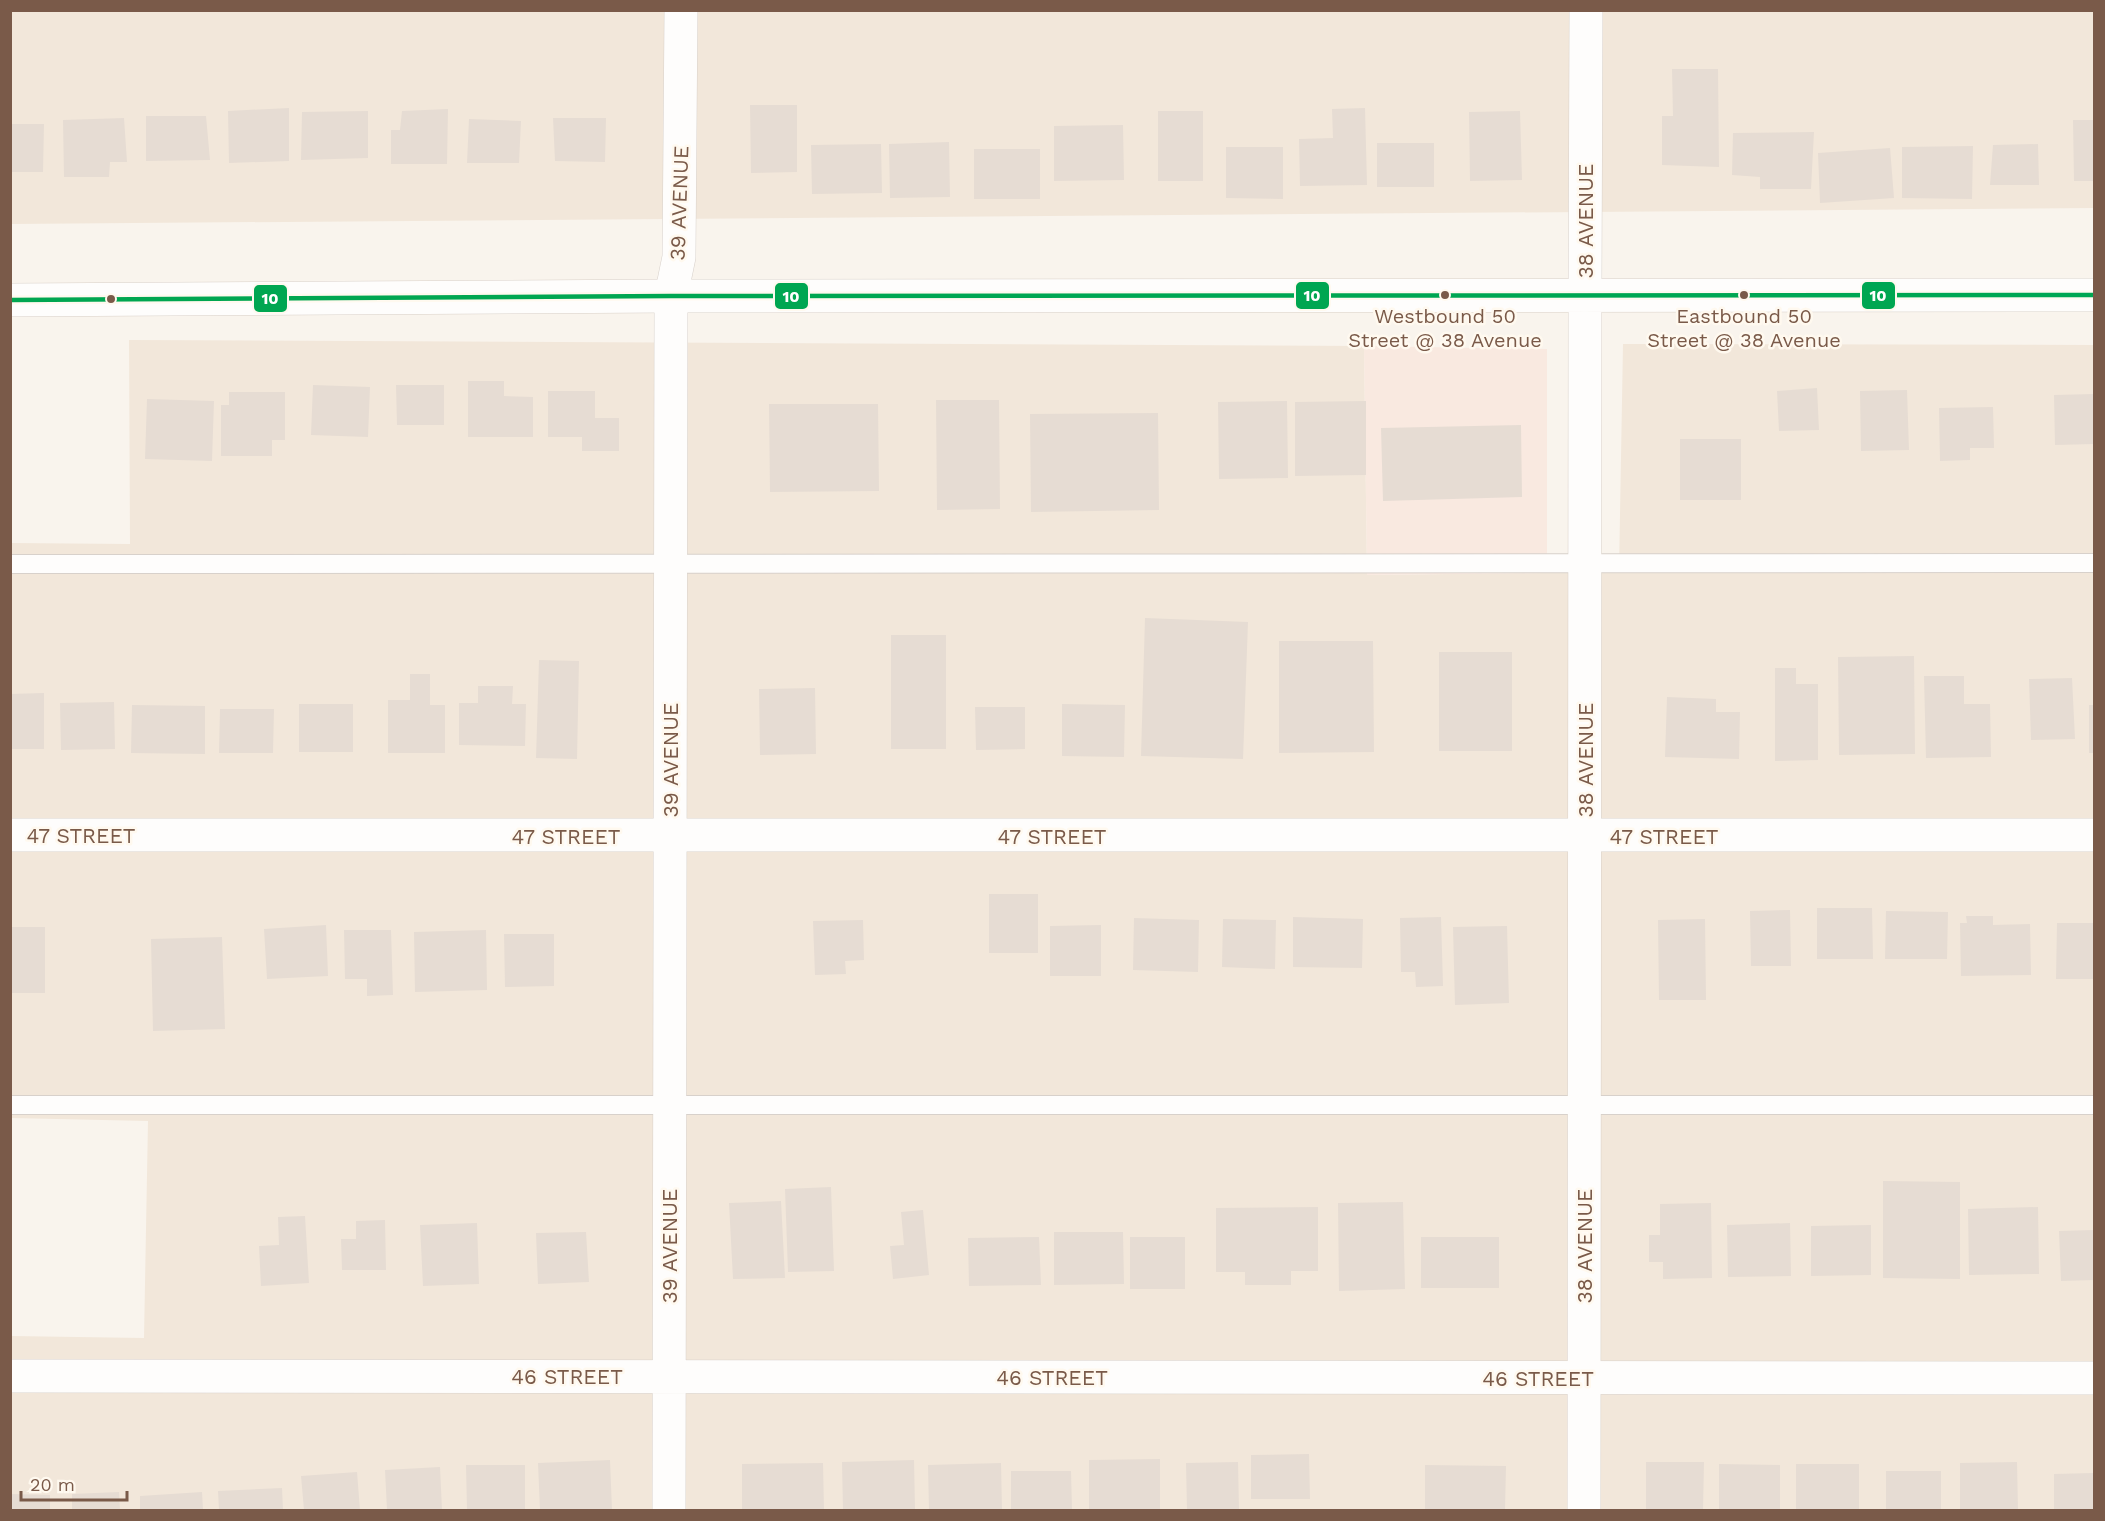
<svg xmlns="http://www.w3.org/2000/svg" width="2105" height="1521" font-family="'Work Sans',sans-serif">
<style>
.residential{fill:#f2e7da}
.commercial{fill:#f9e9e0}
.building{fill:#e6dcd3}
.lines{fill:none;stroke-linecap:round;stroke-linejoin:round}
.lane-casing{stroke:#d8d1cb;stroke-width:20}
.street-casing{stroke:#d8d1cb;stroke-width:34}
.secondary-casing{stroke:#d9d0c8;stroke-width:34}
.lane{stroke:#fefdfc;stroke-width:18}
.street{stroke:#fefdfc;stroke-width:33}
.secondary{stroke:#fefdfc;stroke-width:33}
.bus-1-casing{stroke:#fff9ef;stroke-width:9}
.bus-1{stroke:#00a651;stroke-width:4.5}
.bus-dot{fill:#7a5a49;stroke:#fff9ef;stroke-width:2}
.labels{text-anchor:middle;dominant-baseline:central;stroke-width:5;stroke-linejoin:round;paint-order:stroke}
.bus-label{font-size:20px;fill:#7a5a49;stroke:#fff9ef}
.street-label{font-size:21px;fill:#7a5a49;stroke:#fff9ef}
.line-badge{stroke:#fff9ef;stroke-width:2}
.badge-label{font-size:16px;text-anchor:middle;font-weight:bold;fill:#fff}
</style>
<rect width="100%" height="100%" fill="#f9f4ed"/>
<path class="residential" d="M10,11H2094V208L11,224Z
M129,340L1364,346L1367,575L1619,572L1623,344L2094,345V1510H11V1336L144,1338L148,1121L11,1118V543L130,544Z"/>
<path class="commercial" d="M1364,346L1547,349V573L1367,575Z"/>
<path class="building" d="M1672,69H1718L1719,167L1662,165V116H1673Z
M750,105H797V172L751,173Z
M289,108V161L229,163L228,111Z
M1365,108L1367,185L1300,186L1299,139L1333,138L1332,109Z
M448,109L447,164H391V130H400L402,111Z
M368,111V158L301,160L302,112Z
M1158,111H1203V181H1158Z
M1520,111L1522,180L1470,181L1469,112Z
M146,116H206L210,160L146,161Z
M124,118L127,162H110L109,177H64L63,120Z
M553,118H606L605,162L555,161Z
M469,119L521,121L519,163H467Z
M2073,120H2094V181H2074Z
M10,124H44L43,172H10Z
M1123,125L1124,180L1054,181V126Z
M1814,132L1811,189H1760V177L1732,175L1733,133Z
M949,142L950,197L890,198L889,144Z
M1377,143H1434V187H1377Z
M881,144L882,193L812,194L811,145Z
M2038,144L2039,185H1990L1993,145Z
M1973,146L1972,199L1902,198V147Z
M1226,147H1283V199L1226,198Z
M1890,148L1894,198L1820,203L1818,153Z
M974,149H1040V199H974Z
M468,381H504V396L533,397V437H468Z
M313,385L370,387L368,437L311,435Z
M396,385H444V425H397Z
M1817,388L1819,430L1779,431L1777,391Z
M1907,390L1909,450L1861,451L1860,391Z
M548,391H595V418H619V451H582V437H548Z
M229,392H285V440H272V456H221V405H229Z
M2094,394V444L2055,445L2054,395Z
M147,399L214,401L212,461L145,459Z
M936,400H999L1000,509L937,510Z
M1287,401L1288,478L1219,479L1218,402Z
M1366,401V475L1295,476V402Z
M769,404H878L879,491L770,492Z
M1993,407L1994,448H1970V460L1940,461L1939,408Z
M1158,413L1159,510L1031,512L1030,414Z
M1521,425L1522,497L1383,501L1381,428Z
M1680,439H1741V500H1680Z
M1145,618L1248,622L1243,759L1141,756Z
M891,635H946V749H891Z
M1279,641H1373L1374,752L1279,753Z
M1439,652H1512V751H1439Z
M1914,656L1915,754L1839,755L1838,657Z
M539,660L579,661L577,759L536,758Z
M1775,668H1796V684H1818V760L1775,761Z
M410,674H430V705H445V753H388V700H410Z
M1924,676H1964V704H1990L1991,757L1926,758Z
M2072,678L2075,739L2031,740L2029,679Z
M478,686H513L512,704H526L525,746L459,745V703H478Z
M815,688L816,754L760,755L759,689Z
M44,693V749H10V694Z
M1667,697L1716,699V712H1740L1739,759L1665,757Z
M114,702L115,749L61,750L60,703Z
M299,704H353V752H299Z
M1062,704L1125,705L1124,757L1062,756Z
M132,705L205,706V754L131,753Z
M2089,705H2094V753H2089Z
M975,707H1025V749L976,750Z
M220,709H274L273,753H219Z
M989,894H1038V953H989Z
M1817,908H1872L1873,959H1817Z
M1790,910L1791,966H1751L1750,911Z
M1886,911L1948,912L1947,959H1885Z
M1966,916H1993V925L2030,924L2031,975L1961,976L1960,923H1967Z
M1293,917L1363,919L1362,968L1293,967Z
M1441,917L1443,986L1416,987L1415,972H1401L1400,918Z
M1134,918L1199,920L1198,972L1133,970Z
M1223,919L1276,920L1275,969L1222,967Z
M1705,919L1706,1000H1659L1658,920Z
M863,920L864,960L845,961L846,974L815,975L813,921Z
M2057,923H2094V979H2056Z
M326,925L328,976L267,979L264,929Z
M1101,925V976H1050V926Z
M1507,926L1509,1003L1455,1005L1453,927Z
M10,927H45V993H10Z
M344,930H391L393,995L367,996V979H345Z
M486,930L487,990L415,992L414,932Z
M504,934H554V986L505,987Z
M222,937L225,1029L153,1031L151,939Z
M1883,1181L1960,1182V1279L1883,1278Z
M831,1187L834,1271L788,1272L785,1189Z
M781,1201L785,1278L733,1279L729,1203Z
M1403,1202L1405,1289L1339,1291L1338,1203Z
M1711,1203L1712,1278L1663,1279V1262H1649V1235H1660V1204Z
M1318,1207V1271H1291V1285H1245V1272H1216V1208Z
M2038,1207L2039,1274L1969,1275L1968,1209Z
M923,1210L929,1275L893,1279L890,1246L904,1245L901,1212Z
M305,1216L309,1283L261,1286L259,1246L279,1245L278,1217Z
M385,1220L386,1270H342L341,1239H356V1221Z
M477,1223L479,1284L423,1286L420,1225Z
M1790,1223L1791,1276L1728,1277L1727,1225Z
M1871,1225V1275L1811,1276V1226Z
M2094,1230V1280L2061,1281L2059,1231Z
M586,1232L589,1282L538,1284L536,1233Z
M1054,1232H1123L1124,1284L1054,1285Z
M1039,1237L1041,1285L969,1286L968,1238Z
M1130,1237H1185V1289H1130Z
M1421,1237H1499V1288H1421Z
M1309,1454L1310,1499H1251V1455Z
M1160,1459V1510H1089V1460Z
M610,1460L612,1510H540L538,1463Z
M914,1460L915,1509L843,1510L842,1462Z
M1238,1462L1239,1510H1187L1186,1463Z
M1646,1462H1704L1703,1510L1646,1509Z
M2017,1462L2018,1510H1960V1463Z
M823,1463L824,1510H742V1464Z
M1001,1463L1002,1510H929L928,1465Z
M1719,1464L1780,1465V1510L1719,1509Z
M1796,1464H1859V1510H1796Z
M466,1465H525V1509L467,1510Z
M1425,1465L1506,1466L1505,1510H1425Z
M440,1467L442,1510H387L385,1470Z
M1011,1471H1071L1072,1510H1011Z
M1886,1471H1941V1510H1886Z
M357,1472L360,1510H304L301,1476Z
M2093,1473L2094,1510H2054V1474Z
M282,1488L283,1510H219L218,1491Z
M119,1492L120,1510H72V1494Z
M202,1492L203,1510H140V1496Z
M10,1494L50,1495V1510H10Z"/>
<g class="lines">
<defs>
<path id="lane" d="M10,564L2094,563
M10,1105H2094"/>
<path id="street" d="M1585,295L1586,10
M10,835H2094
M10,1376L2094,1378
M669,1510L671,296L679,257L681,10"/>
<path id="secondary" d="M10,300L671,296L2094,295
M1584,1510L1585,295"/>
</defs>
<use href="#lane" class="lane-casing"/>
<use href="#street" class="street-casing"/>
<use href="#secondary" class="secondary-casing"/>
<use href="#lane" class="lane"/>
<use href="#street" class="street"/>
<use href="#secondary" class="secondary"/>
<defs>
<path id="bus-1" d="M10,300L671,296L2094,295"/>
</defs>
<use href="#bus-1" class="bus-1-casing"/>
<use href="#bus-1" class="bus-1"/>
</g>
<g class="bus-dot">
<circle cx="1445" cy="295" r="5"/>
<circle cx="1744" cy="295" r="5"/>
<circle cx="111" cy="299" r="5"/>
</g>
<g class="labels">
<g class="bus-label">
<text x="1445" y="316">Westbound 50<tspan x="1445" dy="24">Street @ 38 Avenue</tspan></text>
<text x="1744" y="316">Eastbound 50<tspan x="1744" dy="24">Street @ 38 Avenue</tspan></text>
</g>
<g class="street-label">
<text transform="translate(679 203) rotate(-88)">39 AVENUE</text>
<text transform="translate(1585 221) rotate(-90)">38 AVENUE</text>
<text transform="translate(670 760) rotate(-90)">39 AVENUE</text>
<text transform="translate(1585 760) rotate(-90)">38 AVENUE</text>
<text x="81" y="835">47 STREET</text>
<text x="566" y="836">47 STREET</text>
<text x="1052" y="836">47 STREET</text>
<text x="1664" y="836">47 STREET</text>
<text transform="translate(669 1246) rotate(-90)">39 AVENUE</text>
<text transform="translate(1584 1246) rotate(-90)">38 AVENUE</text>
<text x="567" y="1376">46 STREET</text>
<text x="1052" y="1377">46 STREET</text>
<text x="1538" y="1378">46 STREET</text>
</g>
</g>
<g class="line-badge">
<rect x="1861" y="281" width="35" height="29" rx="6" fill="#00a651"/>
<rect x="1295" y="281" width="35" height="29" rx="6" fill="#00a651"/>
<rect x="774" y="282" width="35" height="28" rx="6" fill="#00a651"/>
<rect x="253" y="284" width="35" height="29" rx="6" fill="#00a651"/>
</g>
<g class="badge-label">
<text x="1878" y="301">10</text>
<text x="1312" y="301">10</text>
<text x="791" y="302">10</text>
<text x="270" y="304">10</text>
</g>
<rect width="2105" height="1521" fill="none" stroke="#7a5a49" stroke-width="24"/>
<path d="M21 1491v9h106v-9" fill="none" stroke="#7a5a49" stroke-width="3"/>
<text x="30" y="1491" font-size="18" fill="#7a5a49" stroke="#fff9ef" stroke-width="4.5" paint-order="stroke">20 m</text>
</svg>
